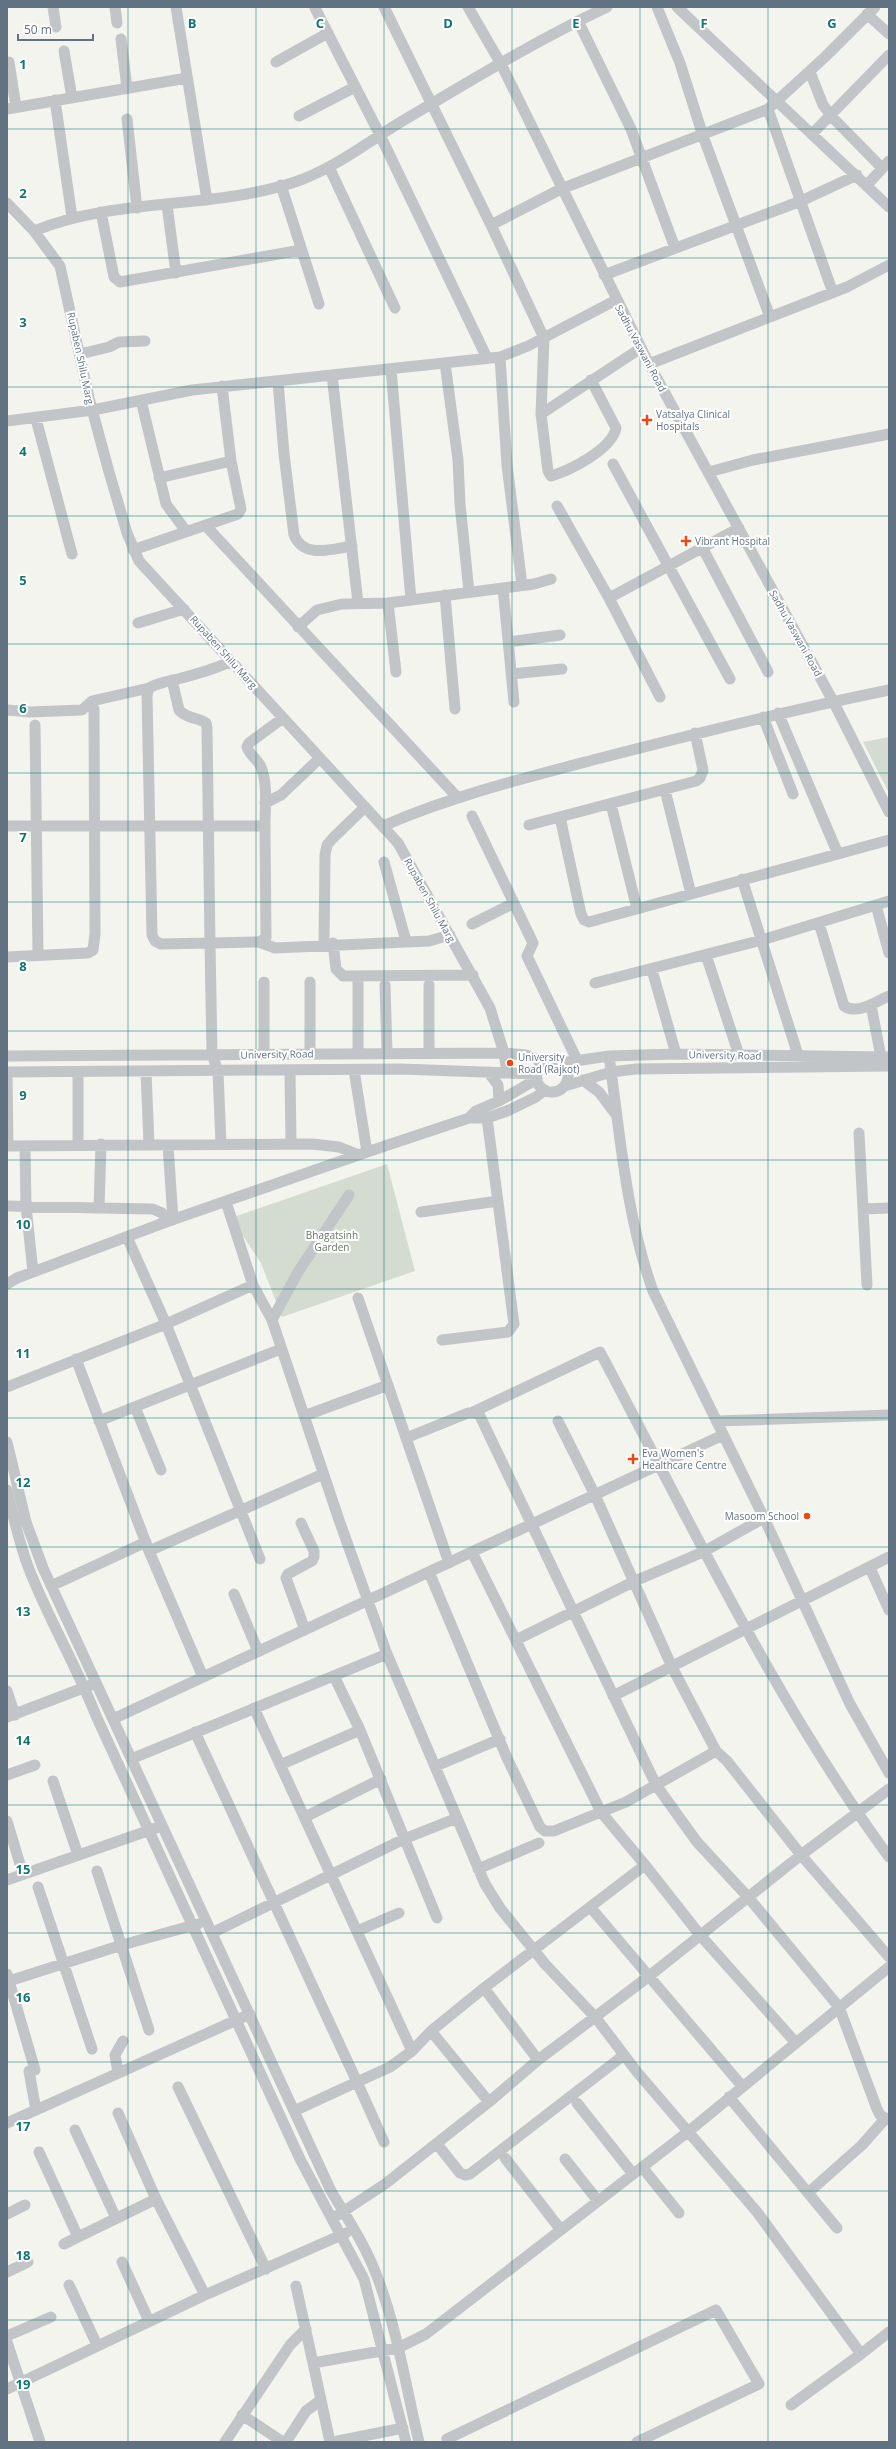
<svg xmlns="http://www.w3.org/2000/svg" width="896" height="2449" font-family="'Open Sans',sans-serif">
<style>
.green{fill:#d4dbd0}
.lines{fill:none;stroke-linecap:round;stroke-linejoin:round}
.minor{stroke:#c1c5c8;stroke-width:11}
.grid{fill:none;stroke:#0f766e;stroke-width:1;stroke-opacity:0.55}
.poi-dot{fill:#ef4714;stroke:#fff;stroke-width:1.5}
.labels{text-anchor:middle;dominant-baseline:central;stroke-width:4;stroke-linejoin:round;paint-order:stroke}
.street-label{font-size:10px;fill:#617382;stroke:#fff}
.poi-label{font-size:10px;fill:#617382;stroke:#fff;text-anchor:start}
.park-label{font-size:10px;fill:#657960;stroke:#fff}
.grid-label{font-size:13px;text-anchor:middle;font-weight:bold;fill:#0f766e;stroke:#fff;stroke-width:4;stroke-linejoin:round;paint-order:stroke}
</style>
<rect width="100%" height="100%" fill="#f4f4ef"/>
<path class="green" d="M889,737V793L863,742Z
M387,1164L415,1271L282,1317L261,1263L231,1218Z"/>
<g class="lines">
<path class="minor" d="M53,7L56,27
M115,7L117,23
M176,7L207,200
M384,7L491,225L544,338L541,414L548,471L551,476C571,470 612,449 616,428L591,380
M468,7L501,64L649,364L833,701L889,812
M657,7L680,63L703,136L770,317
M677,7L889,207
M315,8L380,135L487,358
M867,14L889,34
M578,21L631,129L675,248
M121,39L127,88
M64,51L72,98
M9,62L16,107
M276,62L328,33
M810,72L823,105L833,118L882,168
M55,100L72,217
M7,109L187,78
M768,109L833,293
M299,116L355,87
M127,119L137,208
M812,134L889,55
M329,167L395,308
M281,185L319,304
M867,185L889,161
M7,203L34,231L60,266L89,398L109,472L127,533L139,561L398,843L490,1008L504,1053L507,1072
M167,205L176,273
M101,212L114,277L120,282L301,250
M491,225L561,189L768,109L825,57L875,7
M34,231C117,197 210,210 295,182C334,169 369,141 404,120C470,81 537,40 607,7
M604,275L801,201L857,175
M80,354L109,347L119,342L145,341
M500,357L507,465L522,585
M445,363L458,460L460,504L469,592
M649,364L847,287L889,265
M391,369L411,600
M332,375L358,603
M278,382L284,454L294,535C304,559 331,549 352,546
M141,400L166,504L186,531
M541,414L641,348
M36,419L72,554
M7,421L93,410L192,390L500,357L528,346L616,300
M613,464L730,679
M709,472L753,460L889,434
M159,478L231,461
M557,506L609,598L660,697
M206,526L458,798
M702,547L768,672
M133,550L238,514L241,509L231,461L222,386
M503,588L514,702
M445,595L455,709
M609,598L739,528
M388,603L396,672
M138,623L184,609
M298,627L317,610L342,604L388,603L534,584L551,579
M508,642L560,635
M511,674L562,669
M172,680L179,710C187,719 197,717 206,723L207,728L210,943L161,944L155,941L152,935L147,695L149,688C157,683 169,681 178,679C197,674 215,669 232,661
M7,710L30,712L82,710L92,701L149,688
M778,713L838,854
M763,717L793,794
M35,725L38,955
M665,790L691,894
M265,803L281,795L320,758
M611,804L637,909
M472,816L533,943L527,956L577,1060
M560,817L581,914L584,920L589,922L889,840
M529,825L696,781L700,778L703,770L695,733
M7,826H265L266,938L259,942L210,943L212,1054L218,1072L221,1144
M265,826C265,808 268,784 261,767C258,759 249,755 247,747L249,743L283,718
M383,826C452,796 524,778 597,759C694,734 791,710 889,690
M384,862L406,941
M742,879L798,1055
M876,905L889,953
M819,923L844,1006C858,1015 875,1002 889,996
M472,924L514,903
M259,942L275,948L429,941L450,935
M333,943L336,969L343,976L473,975
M324,944L325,855L327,845L333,838L365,807
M706,955L739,1055
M7,957L88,953L93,950L95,934L94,709
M652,970L676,1054
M264,982V1054
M358,982V1053
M595,983L762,940L889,901
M385,985L387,1053
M429,985V1053
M871,1005L881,1057
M310,1054V982
M7,1056L504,1053L526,1055L546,1062
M609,1056C620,1134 626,1216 653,1291L764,1518L850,1704L889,1773
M536 1076a16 16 0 1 1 32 0a16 16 0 1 1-32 0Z
M561,1063L609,1056L676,1054L889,1057
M354,1070L367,1152
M290,1071L291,1143
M7,1072L401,1069L537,1074
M7,1072L8,1146
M146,1072L149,1144
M488,1072L498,1085L499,1101
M583,1080L599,1092L617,1116
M565,1086L611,1072L636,1069L889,1066
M469,1118L476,1111L499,1101L537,1079
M859,1133L867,1285
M78,1145V1072
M168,1145L173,1220
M7,1146L312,1144L339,1147L359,1155
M25,1146L26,1206L33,1272
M226,1202L253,1285
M7,1206L99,1208L101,1144
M99,1208L153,1209L162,1213L166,1222
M863,1209L889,1208
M421,1212L498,1201
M127,1237L166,1324L260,1559
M7,1284L17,1278L166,1222L367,1152L469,1118H487L507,1111L536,1097L545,1090
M358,1298L449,1563
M272,1320L298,1272L349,1195
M442,1340L508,1332L514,1324L487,1118
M76,1359L149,1551L203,1677
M7,1387L166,1324L253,1285L272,1320L339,1520L387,1654L457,1818
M135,1407L161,1470
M473,1412L600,1352C691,1523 774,1700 889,1857
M304,1416L388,1385
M99,1421L281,1349
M558,1421L595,1495L672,1667L716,1751L727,1761L801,1855L889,1957
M718,1421L889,1415
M406,1438L468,1413H477L480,1416L656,1785L697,1842L748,1897L839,2007L877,2109L880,2115L889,2120
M7,1442L26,1522L43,1568L331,2191C348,2219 367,2248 378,2279C398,2332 406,2388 419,2442
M7,1490C13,1516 19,1543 29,1569C49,1620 77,1667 97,1718L300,2159L364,2279L406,2442
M301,1523L314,1551V1557L312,1561L288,1574L286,1578L305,1630
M149,1551L323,1474
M870,1568L889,1610
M429,1572L507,1758L540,1827L545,1831H554L626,1802L716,1751
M51,1586L146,1542
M234,1594L258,1651
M516,1640L635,1581L703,1552L764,1518
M334,1676L360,1730L437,1918
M7,1691L15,1715
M613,1696L889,1557
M254,1708L412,2051L431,2031L484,1988L645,1865L601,1812L472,1552
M7,1717L91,1685
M113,1719L723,1435
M195,1732L357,2082L294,2111
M131,1759L387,1654
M280,1765L360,1730
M436,1766L500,1739
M7,1775L35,1765
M53,1781L78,1855
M305,1817L381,1779
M7,1821L23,1874
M478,1869L539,1843
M97,1871L149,2030
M7,1880L156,1828
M38,1887L92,2049
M591,1908L742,2086
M357,1931L399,1913
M212,1933L404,1839L457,1818L485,1884L500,1908L545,1964L596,2018L637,2072L757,2212L861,2354L889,2332
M7,1974L35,2070
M9,1981L122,1945L198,1924
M484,1988L538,2060
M431,2031L489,2102L538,2060L648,1977L801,1855L889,1789
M796,2043L889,1967
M29,2071L36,2110
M118,2073L115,2055L123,2041
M178,2087L266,2269
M729,2097L837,2228
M577,2103L633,2174
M118,2113L156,2199
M7,2123L250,2014
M75,2130L116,2218
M384,2142L357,2082L390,2067L412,2051
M437,2144L460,2173L465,2175L470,2174L624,2055
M39,2152L78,2237L156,2199L205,2295
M505,2158L561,2230
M565,2159L598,2201
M642,2167L679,2213
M808,2193L862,2145L885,2119
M7,2214L25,2205
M338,2215L385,2184L489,2102
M64,2244L78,2237
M122,2262L149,2321
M7,2272L28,2262
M69,2285L97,2345
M296,2286L313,2363
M7,2336L51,2317
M7,2342L40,2442
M7,2389L205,2295L346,2233
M791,2405L861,2354
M242,2415L283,2442
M225,2442L290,2345L306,2329
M286,2442L306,2411L321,2400
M330,2442L313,2363L398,2348L426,2334L689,2131L796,2043L700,1935L645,1865
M333,2442L403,2428
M448,2442L447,2439L716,2310L759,2384L637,2442"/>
</g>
<path class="grid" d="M128,7V2442M256,7V2442M384,7V2442M512,7V2442M640,7V2442M768,7V2442M7,129H889M7,258H889M7,387H889M7,516H889M7,644H889M7,773H889M7,902H889M7,1031H889M7,1160H889M7,1289H889M7,1418H889M7,1547H889M7,1676H889M7,1805H889M7,1933H889M7,2062H889M7,2191H889M7,2320H889"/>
<g class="poi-dot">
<path d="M645 414h4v4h4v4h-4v4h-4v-4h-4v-4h4z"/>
<path d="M684 535h4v4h4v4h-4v4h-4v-4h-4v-4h4z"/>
<circle cx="510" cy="1063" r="4"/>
<path d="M631 1453h4v4h4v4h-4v4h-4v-4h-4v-4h4z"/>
<circle cx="807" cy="1516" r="4"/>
</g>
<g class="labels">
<g class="street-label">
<text transform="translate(641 348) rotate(62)">Sadhu Vaswani Road</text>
<text transform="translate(81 358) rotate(78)">Rupaben Shilu Marg</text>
<text transform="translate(796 633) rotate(61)">Sadhu Vaswani Road</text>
<text transform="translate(224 652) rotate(48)">Rupaben Shilu Marg</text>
<text transform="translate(430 900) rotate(61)">Rupaben Shilu Marg</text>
<text transform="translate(277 1054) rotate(-1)">University Road</text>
<text transform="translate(725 1055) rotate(1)">University Road</text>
</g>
<g class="poi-label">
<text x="656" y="414">Vatsalya Clinical<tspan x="656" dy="12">Hospitals</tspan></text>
<text x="695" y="541">Vibrant Hospital</text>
<text x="518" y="1057">University<tspan x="518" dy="12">Road (Rajkot)</tspan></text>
<text x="642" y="1453">Eva Women's<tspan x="642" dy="12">Healthcare Centre</tspan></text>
<text x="799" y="1516" text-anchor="end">Masoom School</text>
</g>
<g class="park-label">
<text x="332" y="1235">Bhagatsinh<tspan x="332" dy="12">Garden</tspan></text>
</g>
</g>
<g class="grid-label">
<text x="192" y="28">B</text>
<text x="320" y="28">C</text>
<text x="448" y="28">D</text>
<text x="576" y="28">E</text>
<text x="704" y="28">F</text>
<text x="832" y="28">G</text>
<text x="23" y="69">1</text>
<text x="23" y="198">2</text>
<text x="23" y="327">3</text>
<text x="23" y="456">4</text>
<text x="23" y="585">5</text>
<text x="23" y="713">6</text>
<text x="23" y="842">7</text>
<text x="23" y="971">8</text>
<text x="23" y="1100">9</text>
<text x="23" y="1229">10</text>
<text x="23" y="1358">11</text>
<text x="23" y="1487">12</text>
<text x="23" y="1616">13</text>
<text x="23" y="1745">14</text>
<text x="23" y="1874">15</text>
<text x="23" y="2002">16</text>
<text x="23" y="2131">17</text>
<text x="23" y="2260">18</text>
<text x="23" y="2389">19</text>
</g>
<rect width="896" height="2449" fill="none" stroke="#617382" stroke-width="16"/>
<path d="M18 34v6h75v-6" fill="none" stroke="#617382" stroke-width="2"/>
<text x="24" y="34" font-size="12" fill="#617382" stroke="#ffffff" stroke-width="3" paint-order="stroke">50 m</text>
</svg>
